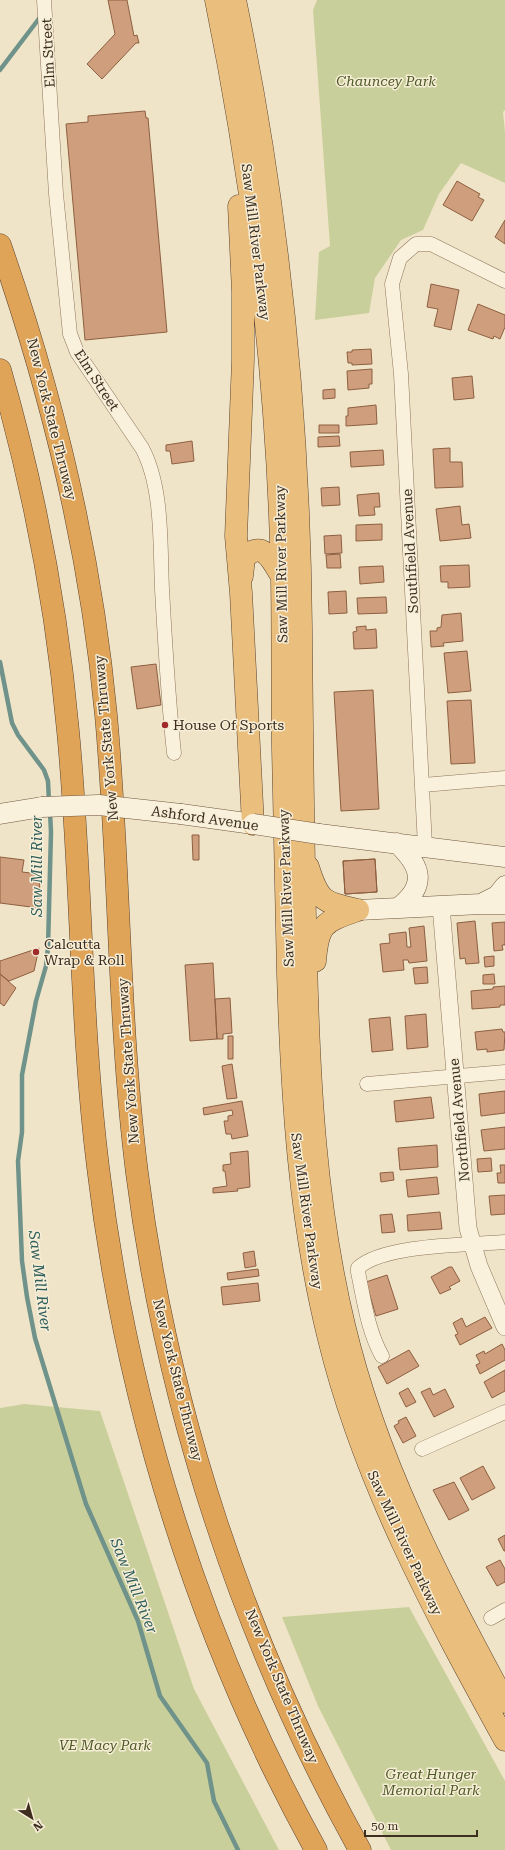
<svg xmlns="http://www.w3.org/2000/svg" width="505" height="1850" font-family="'Roboto Serif',serif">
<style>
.green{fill:#c9cf9b}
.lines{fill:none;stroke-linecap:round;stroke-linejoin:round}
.stream{stroke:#6f938a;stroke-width:4.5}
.building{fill:#cf9f7d;stroke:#8d5f41}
.minor-casing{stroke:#8d765c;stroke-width:15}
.tertiary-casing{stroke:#8d765c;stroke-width:18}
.secondary-casing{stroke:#6f573f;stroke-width:21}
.trunk-casing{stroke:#5b4430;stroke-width:23}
.motorway-casing{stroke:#5b4430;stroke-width:23}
.minor{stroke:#faf1dc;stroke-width:14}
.tertiary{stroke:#faf1dc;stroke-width:17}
.secondary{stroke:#faf1dc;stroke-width:20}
.trunk{stroke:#eabe7c;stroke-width:22}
.motorway{stroke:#e0a458;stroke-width:22}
.secondary-bridge-casing{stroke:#6f573f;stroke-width:21;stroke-linecap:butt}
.secondary-bridge{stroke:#faf1dc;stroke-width:20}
.poi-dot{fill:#9e2a2b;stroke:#f7eed8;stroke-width:1.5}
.labels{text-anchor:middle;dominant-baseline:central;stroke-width:3;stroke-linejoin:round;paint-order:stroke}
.street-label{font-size:14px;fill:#3d2e20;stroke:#f7eed8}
.park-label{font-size:14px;font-style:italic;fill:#4d5a26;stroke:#f7eed8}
.poi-label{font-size:14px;fill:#3d2e20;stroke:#f7eed8;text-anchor:start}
.water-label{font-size:15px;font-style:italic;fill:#2f5d5a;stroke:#f7eed8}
</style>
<rect width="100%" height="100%" fill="#f0e4c8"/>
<path class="green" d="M317,0H505V110L503,112L505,132V183L461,163L439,194L423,230L401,240L375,278L369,313L315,320L319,252L330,246L313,10Z
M24,1404L100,1411L194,1689L279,1850H0V1408Z
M409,1607L505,1781V1850H391L318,1706L282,1617Z"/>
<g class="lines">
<path class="stream" d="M0,70L41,16
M0,662L12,723L18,735L44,770L48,781L49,802
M50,812L51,832L48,947L46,966L36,1001L22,1075V1132L18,1161L22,1261L27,1297L35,1338L86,1504L138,1621L160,1696L207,1763L214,1801L238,1850"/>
</g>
<path class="building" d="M108,0H127L134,36L137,35L139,43H136L102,79L87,64L115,34Z
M145,111L146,118H148L167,332L85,340L66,124L88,122V116Z
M457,181L480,194L478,197L484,200L472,221L443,205Z
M505,220V244L495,237Z
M431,284L459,290L451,330L434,326L438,309L427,307Z
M478,304L505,315V327L500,339L494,336L493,339L468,330Z
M371,349L372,364L352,365V363H348L347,352H352V350Z
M372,369V384H369V388L348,390L347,371Z
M472,376L474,398L454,400L452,378Z
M335,389V398L323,399V390Z
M376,405L377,424L346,426V416H348V408Z
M319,425H339V433H319Z
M339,436L340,446L318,447V437Z
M192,441L194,461L172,464L170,451H166V445Z
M450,448V462H462L463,487L435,488L433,449Z
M383,450L384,465L351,467L350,452Z
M339,487L340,505L322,506L321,488Z
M379,493L380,507H374L375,515L359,516L357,495Z
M460,506L462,525L469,524L471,538L440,541L436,509Z
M382,524V540L356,541V525Z
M341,535L342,553L325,554L324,536Z
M340,554L341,568H327L326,555Z
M469,565L470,587L448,588V582H441L440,566Z
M383,566L384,582L360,584L359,567Z
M346,591L347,613L329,614L328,592Z
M386,597L387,613L358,614L357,598Z
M461,613L463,641L443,643L444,646L431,647L430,631H437V628L441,627L442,615Z
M366,626V630L376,629L377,648L354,649L353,632L357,631L356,627Z
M467,651L471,691L448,693L444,653Z
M156,664L161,705L137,709L131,667Z
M373,690L379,809L341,811L334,692Z
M471,700L475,763L451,764L447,701Z
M192,835H199V860H193Z
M0,857L24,860L22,872L40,874L39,908L0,903Z
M375,859L377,892L345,894L343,861Z
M375,859L377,892L345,894L343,861Z
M475,921L479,963L466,964L465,958L460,959L457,923Z
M505,922V945H502L503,950L494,951L492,923Z
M424,926L427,961L409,963L408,960H403L404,970L383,972L380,944L390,943L389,934L406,932L407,947H411L409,928Z
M39,948L34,971L9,981L0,974V961Z
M494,956V966L485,967L484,957Z
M213,963L217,1039L190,1041L185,965Z
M427,967L428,983L415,984L413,968Z
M0,974L16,988L4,1006L0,1003Z
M494,974L495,984H483V975Z
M505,986V1005H500V1007L472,1009L471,991L493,989V987Z
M230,998L232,1033L223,1034V1039H217L215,999Z
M426,1014L428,1047L407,1049L405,1016Z
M390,1017L393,1050L372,1052L369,1019Z
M502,1029L503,1032H505L504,1050L487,1052V1049L477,1050L475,1032Z
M228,1036H233V1059H228Z
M232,1064L237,1098L227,1099L222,1066Z
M505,1091V1113L481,1116L479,1094Z
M431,1097L434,1118L396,1122L394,1101Z
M242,1101L248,1136L232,1139L231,1134H226L224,1121H228V1116L233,1115L232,1110L204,1115L203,1108Z
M505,1127V1149L484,1151L481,1130Z
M437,1145L438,1167L400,1170L398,1148Z
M248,1151L250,1187L237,1189L238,1191L213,1193V1188L227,1186L225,1171H223V1165L231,1164L230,1153Z
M491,1158L492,1171L478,1172L477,1159Z
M500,1165H505V1183H498L497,1173H501Z
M393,1172L394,1180L381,1182L380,1173Z
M437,1177L439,1194L408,1197L406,1180Z
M505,1195V1214L491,1215L489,1196Z
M440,1212L442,1229L408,1231L407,1215Z
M392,1214L395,1232L382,1233L380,1215Z
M254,1251L256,1266L245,1268L243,1253Z
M449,1267H452L460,1281L449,1287L451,1289L440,1294L431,1277Z
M258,1269L259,1276L228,1280L227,1273Z
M387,1275L398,1309L376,1316L366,1282Z
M258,1283L260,1301L223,1305L221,1287Z
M485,1317L492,1328L460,1345L455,1335L458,1334L453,1323L462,1318L466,1327Z
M502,1344L505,1350V1360L480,1374L476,1365L480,1363L476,1355L484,1351L485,1354Z
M409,1350L419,1366L387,1384L378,1367Z
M505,1370V1391L492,1398L484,1382Z
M408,1388L416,1402L406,1407L399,1393Z
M430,1388L433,1395L445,1389L454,1407L434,1417L421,1392Z
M406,1417L416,1436L403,1443L394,1426L399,1423L398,1421Z
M483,1466L495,1488L472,1500L460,1478Z
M454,1482L469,1510L449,1520L433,1490Z
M505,1535V1551H504L498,1539Z
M500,1560L505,1569V1582L497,1586L486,1567Z"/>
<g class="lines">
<defs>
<path id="minor" d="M44,0L56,194L70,334L77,352L142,448C163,487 160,545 162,589C165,643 168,698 174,753
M423,785L505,778
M425,846L401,374L392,284L400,258L416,244H431L505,281
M367,1084L505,1072
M382,1356C368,1331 364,1301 358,1272V1268C384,1244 469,1245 505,1242
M422,1449L505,1412
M491,1618L505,1610"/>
<path id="tertiary" d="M441,906L468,1228L479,1266L505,1327"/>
<path id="secondary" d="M0,814L42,807
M181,814L253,824
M319,834L505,857
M397,843C421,866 428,885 398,908
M481,904L497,896L505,886
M358,910L481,904H505"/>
<path id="trunk" d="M216,0C255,191 278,384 282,579C283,636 282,692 283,749C284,824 286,899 288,974C292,1097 299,1219 329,1339C364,1482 434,1611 505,1740
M235,0C278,206 299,416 301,627C302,738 303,848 306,960C309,1083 315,1204 344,1325C376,1460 439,1581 505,1702
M239,206L243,292V360L236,536L241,593L253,824
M242,576L244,558C263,538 273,562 282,577
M308,867C319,902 323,902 358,910
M315,961C318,923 324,922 358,910"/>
<path id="motorway" d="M0,245C53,397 91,554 106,715C120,868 118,1021 137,1173C167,1409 244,1642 360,1850
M0,370C34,488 57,608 68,731C82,876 80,1022 98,1167C126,1404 200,1641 316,1850"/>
</defs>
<use href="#minor" class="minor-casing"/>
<use href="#tertiary" class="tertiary-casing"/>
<use href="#secondary" class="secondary-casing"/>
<use href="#trunk" class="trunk-casing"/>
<use href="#motorway" class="motorway-casing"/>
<use href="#minor" class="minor"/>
<use href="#tertiary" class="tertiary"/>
<use href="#secondary" class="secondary"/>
<use href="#trunk" class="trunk"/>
<use href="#motorway" class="motorway"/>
<defs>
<path id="secondary-bridge" d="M42,807L99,805L181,814
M253,824L319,834"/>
</defs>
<use href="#secondary-bridge" class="secondary-bridge-casing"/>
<use href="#secondary-bridge" class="secondary-bridge"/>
</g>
<g class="poi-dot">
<circle cx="165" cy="725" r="4"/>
<circle cx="36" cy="952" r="4"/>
</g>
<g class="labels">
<g class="street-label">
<text transform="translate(48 53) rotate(-93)">Elm Street</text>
<text transform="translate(256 242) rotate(83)">Saw Mill River Parkway</text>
<text transform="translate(97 380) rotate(57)">Elm Street</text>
<text transform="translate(52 419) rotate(76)">New York State Thruway</text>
<text transform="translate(410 551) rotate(-93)">Southfield Avenue</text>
<text transform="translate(281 564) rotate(-91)">Saw Mill River Parkway</text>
<text transform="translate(106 738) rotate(-95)">New York State Thruway</text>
<text transform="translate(205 818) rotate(8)">Ashford Avenue</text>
<text transform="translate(286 888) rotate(-92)">Saw Mill River Parkway</text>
<text transform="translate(128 1061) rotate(-94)">New York State Thruway</text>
<text transform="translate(459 1120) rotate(-95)">Northfield Avenue</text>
<text transform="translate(307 1211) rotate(82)">Saw Mill River Parkway</text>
<text transform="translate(178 1380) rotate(76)">New York State Thruway</text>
<text transform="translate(405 1543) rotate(65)">Saw Mill River Parkway</text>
<text transform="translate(282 1686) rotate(67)">New York State Thruway</text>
</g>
<g class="park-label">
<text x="386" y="81">Chauncey Park</text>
<text x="105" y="1745">VE Macy Park</text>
<text x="431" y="1774">Great Hunger<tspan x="431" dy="16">Memorial Park</tspan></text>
</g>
<g class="poi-label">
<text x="173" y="725">House Of Sports</text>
<text x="44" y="944">Calcutta<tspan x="44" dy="16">Wrap &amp; Roll</tspan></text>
</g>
<g class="water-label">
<text transform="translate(37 866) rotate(-90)">Saw Mill River</text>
<text transform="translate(40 1281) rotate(83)">Saw Mill River</text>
<text transform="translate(134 1586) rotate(68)">Saw Mill River</text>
</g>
</g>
<g transform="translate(32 1818) rotate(143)" stroke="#f7eed8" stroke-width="3" paint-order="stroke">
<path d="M0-3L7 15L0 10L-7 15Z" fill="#3d2e20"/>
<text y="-6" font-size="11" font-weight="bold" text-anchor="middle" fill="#3d2e20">N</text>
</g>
<path d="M365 1830v6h112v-6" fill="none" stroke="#3d2e20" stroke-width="2"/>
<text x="371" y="1830" font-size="12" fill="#3d2e20" stroke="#f7eed8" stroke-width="3" paint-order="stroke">50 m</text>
</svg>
